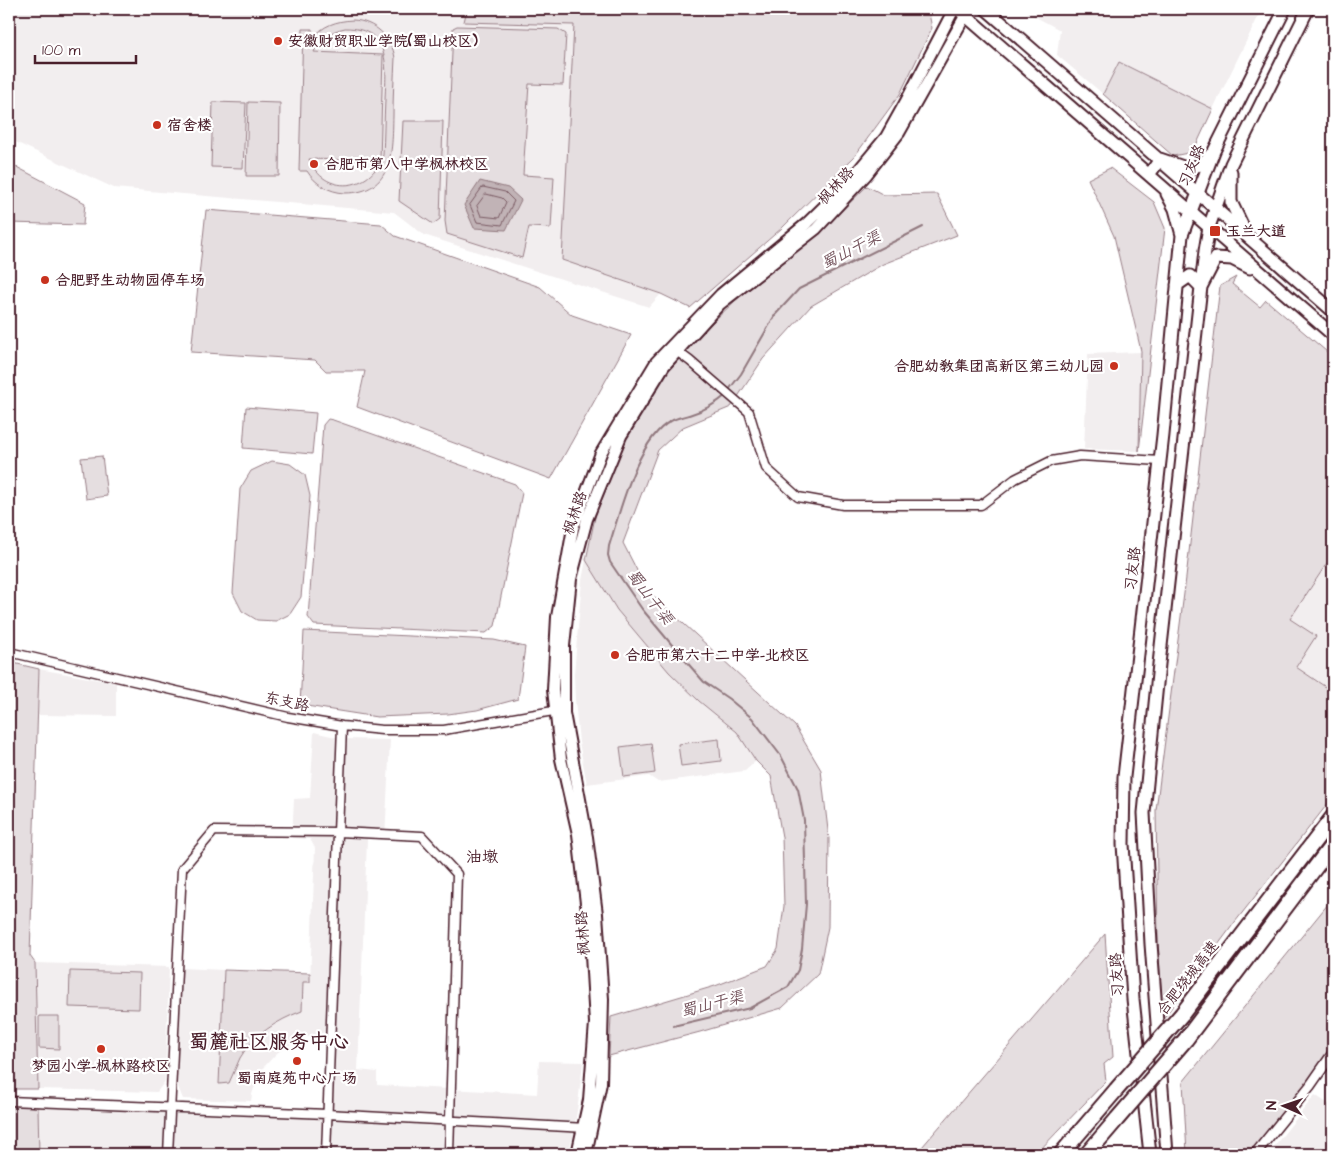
<svg xmlns="http://www.w3.org/2000/svg" width="1342" height="1163" font-family="'Architects Daughter','LXGW WenKai TC',sans-serif">
<style>
.built{fill:#f2eeef}
.green{fill:#e5dee0;stroke:#987e86;fill-rule:evenodd}
.water{fill:#c1b3b6;stroke:#91787e}
.lines{fill:none;stroke-linecap:round;stroke-linejoin:round}
.shore{stroke:#7a5a63;stroke-width:1}
.stream{stroke:#91787e;stroke-width:2}
.minor-casing{stroke:#4a1f2b;stroke-width:11}
.tertiary-casing{stroke:#4a1f2b;stroke-width:12}
.secondary-casing{stroke:#4a1f2b;stroke-width:14}
.primary-casing{stroke:#4a1f2b;stroke-width:15}
.motorway-casing{stroke:#4a1f2b;stroke-width:18}
.minor{stroke:#fff;stroke-width:8}
.tertiary{stroke:#fff;stroke-width:9}
.secondary{stroke:#fff;stroke-width:10}
.primary{stroke:#fff;stroke-width:11}
.motorway{stroke:#fff;stroke-width:14}
.motorway-bridge-casing{stroke:#4a1f2b;stroke-width:18;stroke-linecap:butt}
.motorway-bridge{stroke:#fff;stroke-width:14}
.poi-dot{fill:#c8321e;stroke:#fff;stroke-width:2}
.labels{text-anchor:middle;dominant-baseline:central;stroke-width:4.5;stroke-linejoin:round;paint-order:stroke}
.poi-label{font-size:15px;font-weight:bold;fill:#4a1f2b;stroke:#fff;text-anchor:start}
.street-label{font-size:15px;fill:#4a1f2b;stroke:#fff}
.water-label{font-size:16px;font-style:italic;fill:#74535c;stroke:#fff}
.neighbourhood-label{font-size:16px;fill:#4a1f2b;stroke:#fff}
.district-label{font-size:20px;font-weight:bold;fill:#4a1f2b;stroke:#fff}
</style>
<rect width="100%" height="100%" fill="#fff"/>
<filter id="ink" filterUnits="userSpaceOnUse"><feTurbulence type="fractalNoise" baseFrequency=".02" numOctaves="2"/><feDisplacementMap in="SourceGraphic" scale="10" xChannelSelector="R" yChannelSelector="G"/><feConvolveMatrix kernelMatrix="1 2 1 2 8 2 1 2 1" color-interpolation-filters="sRGB"/></filter>
<g filter="url(#ink)">
<path class="built" d="M10,9H653L562,259L661,294L649,307L424,235L394,212L114,188L9,139Z
M1021,9H1262L1213,109L1119,62L1103,94L1057,55L1060,30Z
M1141,352L1139,451L1084,449L1088,354Z
M1333,554V692L1296,667L1290,619Z
M586,560L617,610L669,672L699,701L737,732L756,761L745,771L658,782L649,776L587,784L579,742L575,700L574,674L582,580Z
M39,669L116,683V716L38,715Z
M314,732L344,739L390,740L385,839H367L358,1070L377,1072V1085L537,1094L539,1061L583,1062L578,1104L573,1137L567,1154H39L38,1107L322,1117L326,1032L299,1039L277,1053L261,1070L252,1094L251,1101L183,1099L176,1082L181,968L224,970L220,1084L229,1083L240,1058L254,1038L289,1016L302,1011L303,982H310L315,848L310,839L292,838L294,799L310,798Z
M35,963L169,967L165,1081L157,1092L38,1089Z
M1315,1095L1333,1107V1154H1268Z"/>
<path class="green" d="M467,9H928L932,28L900,94L854,157L782,228L690,308L661,294L562,260L574,25L464,22Z
M353,20C374,21 392,37 395,58C394,77 393,97 393,116C392,151 394,193 345,193C329,192 315,184 307,171H299L303,29H312V39C323,25 336,21 353,20ZM345,28C392,28 386,68 385,100C384,119 384,137 383,155C371,192 324,196 309,159L380,161L383,55L314,52C320,38 331,31 345,28Z
M457,26L558,29L566,34L563,85L529,84L523,175L554,177L551,228L529,227L522,258L447,234L445,221L453,28Z
M1119,62L1213,109L1193,152L1173,156L1103,94Z
M213,102L246,103L243,168L211,167Z
M248,102L280,103L279,176H246Z
M403,121H443L440,219L433,224L399,201Z
M9,163L85,203L83,225L9,223Z
M1110,168L1154,202L1165,228L1139,451L1141,351L1114,236L1088,179Z
M867,186L884,195L937,194L957,235L883,264L811,306L763,359L731,407L683,427L658,450L623,543L647,590L795,726L821,770L829,839L828,927L818,974L782,1008L700,1032L609,1056L611,1017L715,986L767,966L778,949L784,906L782,837L771,776L756,761L737,732L699,701L669,672L617,610L586,560L598,503L627,435L668,371L696,338L735,301L819,233Z
M206,210L381,224L395,236L540,287L572,315L631,335L551,479L357,407L365,371H326L315,360L191,352Z
M1236,277L1232,284L1260,307L1266,300L1333,357V554L1290,619L1316,636L1296,667L1333,692V797L1235,922L1163,1019L1158,941L1156,810L1186,578L1220,286Z
M246,407L316,413L312,454L243,448Z
M328,419L333,420L515,484L522,493L495,626L486,633L314,625L308,617L323,425Z
M102,456L107,496L86,499L81,458Z
M272,461L290,464L305,475L310,496L301,597L290,614L276,621L257,620L242,611L233,593L240,489L251,471Z
M304,631L494,640L525,647L518,699L477,710L448,714L377,717L300,705Z
M9,662L39,669L30,956L35,963L38,1089H9Z
M719,739L721,761L681,766L678,744Z
M651,743L655,773L624,777L620,747Z
M1333,898V1046L1294,1104L1253,1154H1187L1183,1082Z
M1105,934L1113,1057L1104,1064L1106,1081L1036,1154H916Z
M224,970L310,973V982H303L302,1011C278,1020 253,1035 240,1058C236,1066 233,1075 229,1083L219,1084Z
M70,971L140,973L139,1009L69,1007Z
M39,1016H59V1049L39,1048Z
M9,1105L38,1107L39,1154H9Z"/>
<path class="water" d="M480,181L508,188L521,200L506,230L474,228L464,205Z"/>
<g class="lines">
<path class="shore" d="M483,187L505,192L514,201L502,225L477,222L470,205Z
M486,194L502,198L506,202L499,218L481,216L477,206Z"/>
<path class="stream" d="M728,391L741,374L775,315L799,289L923,227
M673,1026L750,1008L788,987L798,970L802,949L806,904L804,820L798,789L781,756L752,718L729,699L704,682L677,651L642,609L610,562L608,555L609,546C620,512 637,439 671,421C676,418 683,417 689,415C702,411 716,404 726,395"/>
<defs>
<path id="minor" d="M674,349L690,361L749,412L766,468L798,497L843,505H981L1015,479L1051,461L1080,456L1160,461
M9,652L288,717L342,726L382,730H444L559,710
M9,1101L327,1114L586,1128
M168,1154L182,869L214,831L339,832L422,836L457,874L449,1154
M326,1154L342,726"/>
<path id="tertiary" d="M1255,1154L1310,1086L1333,1053"/>
<path id="secondary" d="M577,1154L589,1100L595,1023L590,938L578,834L561,759L553,690L557,617L573,528L601,453L656,362L721,294L806,224L847,184L886,137L905,103L954,9
M586,1154L601,1083L603,999L597,914L587,837L564,713V646L571,579L587,519L621,436L664,366L720,304L816,229L867,174L899,133L969,9"/>
<path id="primary" d="M958,9L1333,335
M986,9L1333,311
M1231,172V202L1244,229
M1149,175L1160,159L1189,169L1202,164L1211,154
M1167,194L1175,209L1182,235
M1177,285L1190,276L1201,287L1216,258L1232,259L1250,268
M1150,1154L1133,999L1123,844L1124,777L1163,435L1182,235L1214,151L1285,9
M1167,1154L1151,944L1144,813L1159,664L1205,251L1209,227L1231,164L1308,9"/>
<path id="motorway" d="M1182,1014L1333,817
M1186,1039L1333,844
M1061,1154L1116,1090
M1087,1154L1117,1119"/>
</defs>
<use href="#minor" class="minor-casing"/>
<use href="#tertiary" class="tertiary-casing"/>
<use href="#secondary" class="secondary-casing"/>
<use href="#primary" class="primary-casing"/>
<use href="#motorway" class="motorway-casing"/>
<use href="#minor" class="minor"/>
<use href="#tertiary" class="tertiary"/>
<use href="#secondary" class="secondary"/>
<use href="#primary" class="primary"/>
<use href="#motorway" class="motorway"/>
<defs>
<path id="motorway-bridge" d="M1116,1090L1182,1014
M1117,1119L1186,1039"/>
</defs>
<use href="#motorway-bridge" class="motorway-bridge-casing"/>
<use href="#motorway-bridge" class="motorway-bridge"/>
</g>
</g>
<g class="poi-dot">
<circle cx="278" cy="41" r="5"/>
<circle cx="157" cy="125" r="5"/>
<circle cx="314" cy="164" r="5"/>
<rect x="1209" y="225" width="12" height="12" rx="2.5"/>
<circle cx="45" cy="280" r="5"/>
<circle cx="1114" cy="366" r="5"/>
<circle cx="615" cy="655" r="5"/>
<circle cx="101" cy="1049" r="5"/>
<circle cx="297" cy="1061" r="5"/>
</g>
<g class="labels">
<g class="poi-label">
<text x="288" y="41">安徽财贸职业学院(蜀山校区)</text>
<text x="167" y="125">宿舍楼</text>
<text x="324" y="164">合肥市第八中学枫林校区</text>
<text x="1226" y="231">玉兰大道</text>
<text x="55" y="280">合肥野生动物园停车场</text>
<text x="1104" y="366" text-anchor="end">合肥幼教集团高新区第三幼儿园</text>
<text x="625" y="655">合肥市第六十二中学-北校区</text>
<text x="101" y="1066" text-anchor="middle">梦园小学-枫林路校区</text>
<text x="297" y="1078" text-anchor="middle">蜀南庭苑中心广场</text>
</g>
<g class="street-label">
<text transform="translate(1192 166) rotate(-68)">习友路</text>
<text transform="translate(836 186) rotate(-47)">枫林路</text>
<text transform="translate(575 513) rotate(-71)">枫林路</text>
<text transform="translate(1133 569) rotate(-84)">习友路</text>
<text transform="translate(287 702) rotate(12)">东支路</text>
<text transform="translate(583 933) rotate(-94)">枫林路</text>
<text transform="translate(1117 975) rotate(-94)">习友路</text>
<text transform="translate(1188 978) rotate(-52)">合肥绕城高速</text>
</g>
<g class="water-label">
<text transform="translate(851 250) rotate(-27)">蜀山干渠</text>
<text transform="translate(650 597) rotate(53)">蜀山干渠</text>
<text transform="translate(712 1004) rotate(-14)">蜀山干渠</text>
</g>
<g class="neighbourhood-label">
<text x="482" y="857">油墩</text>
</g>
<g class="district-label">
<text x="269" y="1042">蜀麓社区服务中心</text>
</g>
</g>
<rect width="1342" height="1163" fill="none" stroke="#fff" stroke-width="30"/>
<rect x="15" y="15" width="1312" height="1133" fill="none" stroke="#4a1f2b" stroke-width="2" filter="url(#ink)"/>
<g transform="translate(1284 1106) rotate(272)" stroke="#ffffff" stroke-width="4" paint-order="stroke">
<path d="M0-4L9 19L0 12L-9 19Z" fill="#4a1f2b"/>
<text y="-8" font-size="14" font-weight="bold" text-anchor="middle" fill="#4a1f2b">N</text>
</g>
<path d="M35 55v8h101v-8" fill="none" stroke="#4a1f2b" stroke-width="2.5"/>
<text x="42" y="55" font-size="15" fill="#4a1f2b" stroke="#ffffff" stroke-width="4" paint-order="stroke">100 m</text>
</svg>
